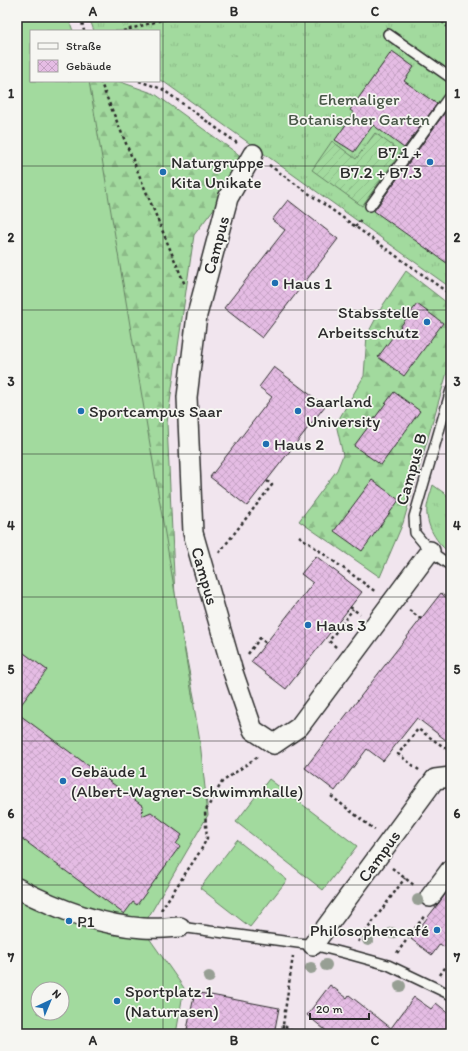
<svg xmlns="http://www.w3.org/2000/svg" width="468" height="1051" font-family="Itim,sans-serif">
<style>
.built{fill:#f1e5ee}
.grass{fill:url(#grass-tufts);stroke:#668264}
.forest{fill:url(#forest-firs);stroke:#668264}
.garden{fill:url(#garden-furrows);stroke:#668264}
.pitch{fill:#a2da9e;stroke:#668264;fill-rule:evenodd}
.building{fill:url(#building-cross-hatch);stroke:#2b2b2b}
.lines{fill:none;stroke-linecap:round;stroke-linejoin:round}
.lane-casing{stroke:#2b2b2b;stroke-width:12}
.street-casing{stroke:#2b2b2b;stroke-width:22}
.path{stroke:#2b2b2b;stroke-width:2.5;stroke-dasharray:3 3;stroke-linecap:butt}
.lane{stroke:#f6f6f2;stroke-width:9}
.street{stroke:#f6f6f2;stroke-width:19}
.tree{fill:#979f94}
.grid{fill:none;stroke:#2b2b2b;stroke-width:1;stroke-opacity:0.55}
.poi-dot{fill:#1f6fb2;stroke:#f6f6f2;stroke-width:1.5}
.labels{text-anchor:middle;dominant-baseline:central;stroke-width:3.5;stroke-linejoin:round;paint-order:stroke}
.park-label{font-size:17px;fill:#495748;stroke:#f6f6f2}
.poi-label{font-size:17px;fill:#2b2b2b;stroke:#f6f6f2;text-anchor:start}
.street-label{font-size:17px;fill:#2b2b2b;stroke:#f6f6f2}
.neatline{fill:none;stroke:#2b2b2b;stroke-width:1.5}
.grid-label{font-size:13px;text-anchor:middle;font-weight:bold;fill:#2b2b2b}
</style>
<defs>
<pattern id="grass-tufts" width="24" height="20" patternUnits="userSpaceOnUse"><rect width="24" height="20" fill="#a2da9e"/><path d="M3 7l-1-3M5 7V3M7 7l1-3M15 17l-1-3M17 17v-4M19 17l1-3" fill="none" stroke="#8cbb88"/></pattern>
<pattern id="forest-firs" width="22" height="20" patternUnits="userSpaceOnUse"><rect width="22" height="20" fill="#a2da9e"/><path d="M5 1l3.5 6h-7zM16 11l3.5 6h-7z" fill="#8cbb88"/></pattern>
<pattern id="garden-furrows" width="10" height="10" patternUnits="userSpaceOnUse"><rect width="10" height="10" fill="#a2da9e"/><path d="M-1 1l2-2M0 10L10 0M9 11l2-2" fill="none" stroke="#8cbb88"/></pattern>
<pattern id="building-cross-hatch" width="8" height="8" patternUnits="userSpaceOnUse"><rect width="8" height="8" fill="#e5bce4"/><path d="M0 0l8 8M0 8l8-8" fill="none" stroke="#c5a2c4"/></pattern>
</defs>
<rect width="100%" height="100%" fill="#f6f6f2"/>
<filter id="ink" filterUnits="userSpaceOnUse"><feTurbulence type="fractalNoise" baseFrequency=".025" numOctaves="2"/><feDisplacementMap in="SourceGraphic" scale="8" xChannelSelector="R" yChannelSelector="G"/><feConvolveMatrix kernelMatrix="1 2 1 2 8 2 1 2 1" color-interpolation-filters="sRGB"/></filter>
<g filter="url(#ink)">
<path class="built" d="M68,17H451V1034H176L184,988L142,928L200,742L89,81H159V31H73Z"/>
<path class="grass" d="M89,17H451V288L164,82L159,80V31H94Z
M433,485L451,498V554C437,544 425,525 427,507C428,500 431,492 433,485Z"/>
<path class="forest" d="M17,17L31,31V81H118L155,94L249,162L194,235L167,423L175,597L195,702L183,722L55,701Z
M406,271L451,306V359L403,523L380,577L299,521L337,470L343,455L336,424L364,376L367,335L383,305Z"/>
<path class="garden" d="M375,133L401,152L362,206L312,170L332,141L356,159Z"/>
<path class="pitch" d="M17,17H68L73,31H31V81H89L200,742L208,815L142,928L184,988L176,1034H17ZM38,989H62V1013H38Z
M269,779L357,846L323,890L236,822Z
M237,840L287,880L250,927L200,888Z"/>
<path class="building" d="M392,51L414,67L404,81L437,104L404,148L373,125L354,152L335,140L354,113L350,110Z
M446,111L451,114V266L374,211Z
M288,200L338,239L262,338L224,308L285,230L272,220Z
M417,304L443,323L404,376L378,357Z
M274,367L325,406L247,506L210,477L272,397L259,387Z
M394,392L420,411L381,465L354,446Z
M372,480L399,500L362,551L334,531Z
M316,556L362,592L286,689L251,662L313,583L301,574Z
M441,593L451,602V744L417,718L383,761L367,749L335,791L305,768Z
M17,648L47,670L17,710Z
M17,713L143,806L142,816L151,812L182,835L176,844L180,846L137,905L133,902L124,914L17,835Z
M451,887V937L444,947L440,944L432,955L411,939Z
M330,985L347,998L349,995L391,1028L414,997L431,1009L436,1003L451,1015V1026L445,1034H330L307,1015Z
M195,992L279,1008L274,1034H186Z"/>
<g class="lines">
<defs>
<path id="lane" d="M388,34L451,78
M370,206L451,94
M451,390L414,517L415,533L430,551L451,566
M180,927L313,945L348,954L388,965L451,995"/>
<path id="street" d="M253,154L228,198L197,315L187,397L193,533L233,672L253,730L274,744L299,727L430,551
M17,888C55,908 99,925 143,928C155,929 168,928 180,927
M430,897L451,869
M313,945L435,779L451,777"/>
</defs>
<use href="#lane" class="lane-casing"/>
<use href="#street" class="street-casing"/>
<path class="path" d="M81,17L84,31
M438,17L451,31
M123,31L172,17
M100,81L185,285
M139,81L162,89L237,143
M269,165L451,295
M355,227L362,218
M299,536L376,592
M219,553L272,485L267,481
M350,607L360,614
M409,610L421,619
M336,647L329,641L353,609
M248,654L260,638L266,643
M449,683L447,686L450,688
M419,770L398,754L418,729L451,752
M331,796L375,830
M392,868L415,886
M161,910L201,850L207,838L205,812L222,782L257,757
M358,942L405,878
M397,953L425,915
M293,956L283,1025L296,1034
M440,975L451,959
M282,1034L283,1025"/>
<use href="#lane" class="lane"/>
<use href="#street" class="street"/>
</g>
<g class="tree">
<circle cx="418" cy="900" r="6"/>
<circle cx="392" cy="933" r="6"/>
<circle cx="368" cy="940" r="6"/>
<circle cx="326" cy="965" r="6"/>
<circle cx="311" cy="968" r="6"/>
<circle cx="209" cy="977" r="6"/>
<circle cx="400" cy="986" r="6"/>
</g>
</g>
<path class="grid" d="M163,17V1034M305,17V1034M17,166H451M17,310H451M17,454H451M17,597H451M17,741H451M17,885H451"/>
<g class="poi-dot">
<circle cx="430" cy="162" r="4"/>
<circle cx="163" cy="172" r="4"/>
<circle cx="275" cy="283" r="4"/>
<circle cx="427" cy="322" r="4"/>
<circle cx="81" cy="411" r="4"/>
<circle cx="298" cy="411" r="4"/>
<circle cx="266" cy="444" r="4"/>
<circle cx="308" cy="625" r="4"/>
<circle cx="63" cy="781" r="4"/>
<circle cx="69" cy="921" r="4"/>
<circle cx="437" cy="930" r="4"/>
<circle cx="117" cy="1001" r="4"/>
</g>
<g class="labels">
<g class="park-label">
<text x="359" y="99">Ehemaliger<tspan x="359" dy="20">Botanischer Garten</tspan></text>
</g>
<g class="poi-label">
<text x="422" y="152" text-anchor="end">B7.1 +<tspan x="422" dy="20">B7.2 + B7.3</tspan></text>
<text x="171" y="162">Naturgruppe<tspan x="171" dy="20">Kita Unikate</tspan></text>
<text x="283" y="283">Haus 1</text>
<text x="419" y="312" text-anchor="end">Stabsstelle<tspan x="419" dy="20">Arbeitsschutz</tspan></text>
<text x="306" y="401">Saarland<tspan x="306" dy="20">University</tspan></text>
<text x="89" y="411">Sportcampus Saar</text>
<text x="274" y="444">Haus 2</text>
<text x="316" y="625">Haus 3</text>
<text x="71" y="771">Gebäude 1<tspan x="71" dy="20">(Albert-Wagner-Schwimmhalle)</tspan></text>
<text x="77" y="921">P1</text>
<text x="429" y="930" text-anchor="end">Philosophencafé</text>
<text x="125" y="991">Sportplatz 1<tspan x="125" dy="20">(Naturrasen)</tspan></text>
</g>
<g class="street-label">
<text transform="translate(216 245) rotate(-75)">Campus</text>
<text transform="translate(411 469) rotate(-74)">Campus B</text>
<text transform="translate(205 576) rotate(74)">Campus</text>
<text transform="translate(379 856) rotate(-54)">Campus</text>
</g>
</g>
<rect width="468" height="1051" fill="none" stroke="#f6f6f2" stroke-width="44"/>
<rect x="30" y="30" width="130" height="52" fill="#f6f6f2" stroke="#a5a5a2"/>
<rect x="38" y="43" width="20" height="6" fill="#f6f6f2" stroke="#a5a5a2"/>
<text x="66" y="50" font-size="12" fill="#2b2b2b">Straße</text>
<rect x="38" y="60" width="20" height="12" fill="url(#building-cross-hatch)" stroke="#a5a5a2"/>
<text x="66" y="70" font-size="12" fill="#2b2b2b">Gebäude</text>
<g transform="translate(50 1001) rotate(44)"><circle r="19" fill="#f6f6f2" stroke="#a5a5a2"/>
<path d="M0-3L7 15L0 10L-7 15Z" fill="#1f6fb2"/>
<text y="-6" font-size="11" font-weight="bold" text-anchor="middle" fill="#2b2b2b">N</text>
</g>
<path d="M310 1013v6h59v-6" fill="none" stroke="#2b2b2b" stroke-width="2"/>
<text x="316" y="1013" font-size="12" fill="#2b2b2b" stroke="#f6f6f2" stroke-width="3" paint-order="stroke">20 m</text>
<rect x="22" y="22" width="424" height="1007" class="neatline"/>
<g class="grid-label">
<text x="93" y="16">A</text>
<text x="234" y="16">B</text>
<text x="375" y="16">C</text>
<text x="11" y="98">1</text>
<text x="457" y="98">1</text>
<text x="11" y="242">2</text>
<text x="457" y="242">2</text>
<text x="11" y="386">3</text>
<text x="457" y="386">3</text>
<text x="11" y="530">4</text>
<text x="457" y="530">4</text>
<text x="11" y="674">5</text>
<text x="457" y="674">5</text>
<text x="11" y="818">6</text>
<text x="457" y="818">6</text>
<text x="11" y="962">7</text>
<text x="457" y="962">7</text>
<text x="93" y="1045">A</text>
<text x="234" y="1045">B</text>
<text x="375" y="1045">C</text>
</g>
</svg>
